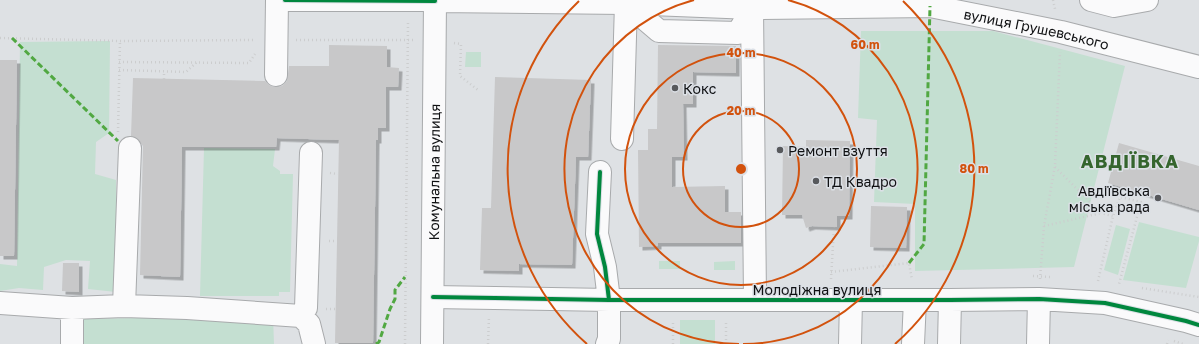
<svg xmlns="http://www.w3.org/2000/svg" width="1199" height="344" font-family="'Golos Text',sans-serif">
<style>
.green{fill:#c4dfd1}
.building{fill:#c8c8c9;filter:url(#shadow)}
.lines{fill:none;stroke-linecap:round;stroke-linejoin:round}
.minor-casing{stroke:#a8aaac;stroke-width:24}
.major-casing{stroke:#a8aaac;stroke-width:24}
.path{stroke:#cccdce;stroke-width:2.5;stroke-dasharray:1 3;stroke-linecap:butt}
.minor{stroke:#fafafb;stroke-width:22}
.major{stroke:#fafafb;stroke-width:22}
.quiet{stroke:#51a842;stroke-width:3;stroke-dasharray:6 3;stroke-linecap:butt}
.cycleway-casing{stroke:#dce0e6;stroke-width:6}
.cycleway{stroke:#00873e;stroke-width:4}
.ring{fill:none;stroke:#d2520d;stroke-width:2}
.poi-dot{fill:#57595c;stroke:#dce0e6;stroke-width:1.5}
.labels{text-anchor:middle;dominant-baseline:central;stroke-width:3;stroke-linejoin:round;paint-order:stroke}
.street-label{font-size:14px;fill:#0f1012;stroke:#dce0e6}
.poi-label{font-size:14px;fill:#0f1012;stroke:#dce0e6;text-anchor:start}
.district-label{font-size:18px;font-weight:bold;letter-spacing:1px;fill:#35652e;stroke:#dce0e6}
.centre{fill:#d2520d;stroke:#dce0e6;stroke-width:2}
.ring-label{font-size:12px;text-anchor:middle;font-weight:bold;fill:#d2520d;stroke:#dce0e6;stroke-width:3;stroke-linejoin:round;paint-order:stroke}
</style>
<defs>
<filter id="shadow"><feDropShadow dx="3.5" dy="3.5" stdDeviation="0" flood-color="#0004"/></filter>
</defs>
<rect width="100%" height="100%" fill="#dee1e4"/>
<path class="green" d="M861,31H993L1125,66L1074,267L915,271V204L874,202L877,120L858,118Z
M110,41L109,133L96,142L95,174L116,180V292L88,289L90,261L66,260L44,267L43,290L19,288L0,291V264L17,266L20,42Z
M466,52H481V67H465Z
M204,148L275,149L273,166L280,171V174H293L290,292H279V296H200Z
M1139,222L1199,237V241L1186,288L1123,280Z
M1116,225L1130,229L1118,275L1104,270Z
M659,261H680V269H659Z
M735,261V270H714V262Z
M273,316L274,344H79L78,319Z
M680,320H715V344H680Z"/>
<path class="building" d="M329,45L387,46V67L399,68L398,87H386V128H378V140H376L373,343H335L339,140L277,138L276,147H182L180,277L140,275L143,146L137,138L131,136L133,78L265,81L270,86L276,87L282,86L287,81L289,66H329Z
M658,45L736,46V73L693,72V104H683L684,157H672V187L725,186V212H741V243H658V246L639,247L638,150H648V129H657Z
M0,60H17L14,256H0Z
M495,77L591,80L588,157H576L572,265L519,264V271L480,270L482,208H491Z
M806,140L850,141L849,216H837V227L812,226L806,228L802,215H782L783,146L806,147Z
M1119,143L1199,166V210L1108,183Z
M871,206L907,207L906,248L870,247Z
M63,263H79V292L62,291Z"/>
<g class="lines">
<defs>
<path id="minor" d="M285,0H435
M1091,0L1114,6L1147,0
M626,3L659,31L738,33L752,8
M752,8L755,299
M276,75L277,0
M622,139L626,3
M600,172L597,234L605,267L609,300V339L607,344
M433,297L609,300H950L1039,299L1105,303L1186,321L1199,325
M0,303L72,308L124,306L187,308L301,316L309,324L314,344
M124,306L130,148
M301,316L306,308L311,153
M72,344V308
M850,344L851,300
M913,344L915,300
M949,344L950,300
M1038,344L1039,299"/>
<g id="major">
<path id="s1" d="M432,344L435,1L626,3L752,8L930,6L1061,32L1199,67"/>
</g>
</defs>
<use href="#minor" class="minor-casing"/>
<use href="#major" class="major-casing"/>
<path class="path" d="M1053,0L1055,9
M0,38L120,41L255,40
M296,40H415
M454,43L461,44L460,76L478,90
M119,62L249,63L255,54
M119,70L186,72L197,62
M164,79V72
M118,132L120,41
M1055,167L1101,213L1113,216
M330,173L338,174
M1044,226L1101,213
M329,241H337
M831,272L909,263L912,280
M1033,276L1050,277
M831,279L834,227
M1040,279L1044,226L1055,166L1060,52
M1098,281L1113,216L1120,197L1141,202L1119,284
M1142,288L1199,297
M326,309H336
M1174,341L1183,344
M405,344L408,20
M488,344L489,317
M673,344V320
M726,344V320
M1167,344L1168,340"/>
<use href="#minor" class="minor"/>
<use href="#major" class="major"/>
<path class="quiet" d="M12,38L118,141
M909,263L924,244L930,6
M376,344L379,342L390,309L395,299V290L405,277"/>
<defs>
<path id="cycleway" d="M285,0L435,1
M600,172L597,234L605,267L609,300
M433,297L609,300H950L1039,299L1105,303L1186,321L1199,325"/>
</defs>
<use href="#cycleway" class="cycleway-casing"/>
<use href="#cycleway" class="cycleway"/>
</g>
<g class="ring">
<circle cx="741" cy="169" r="58"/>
<circle cx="741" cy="169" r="116"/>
<path d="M739 344A175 175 0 0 1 694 0M788 0A175 175 0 0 1 743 344"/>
<path d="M587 344A233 233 0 0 1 579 1M903 1A233 233 0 0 1 895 344"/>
</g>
<g class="poi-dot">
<circle cx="675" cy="88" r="4"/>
<circle cx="780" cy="150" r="4"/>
<circle cx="816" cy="181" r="4"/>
<circle cx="1158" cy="198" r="4"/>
</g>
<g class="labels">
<g class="street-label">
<text stroke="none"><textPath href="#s1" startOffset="947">вулиця Грушевського</textPath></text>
<text stroke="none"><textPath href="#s1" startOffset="172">Комунальна вулиця</textPath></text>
<text x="817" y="289">Молодіжна вулиця</text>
</g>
<g class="poi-label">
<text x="683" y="88">Кокс</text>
<text x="788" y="150">Ремонт взуття</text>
<text x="824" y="181">ТД Квадро</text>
<text x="1150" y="190" text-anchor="end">Авдіївська<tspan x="1150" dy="16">міська рада</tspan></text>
</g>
<g class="district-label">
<text x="1130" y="161">АВДІЇВКА</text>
</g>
</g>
<circle cx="741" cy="169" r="6" class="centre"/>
<g class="ring-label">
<text x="865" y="49">60 m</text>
<text x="741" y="57">40 m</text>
<text x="741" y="115">20 m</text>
<text x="974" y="173">80 m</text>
</g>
</svg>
